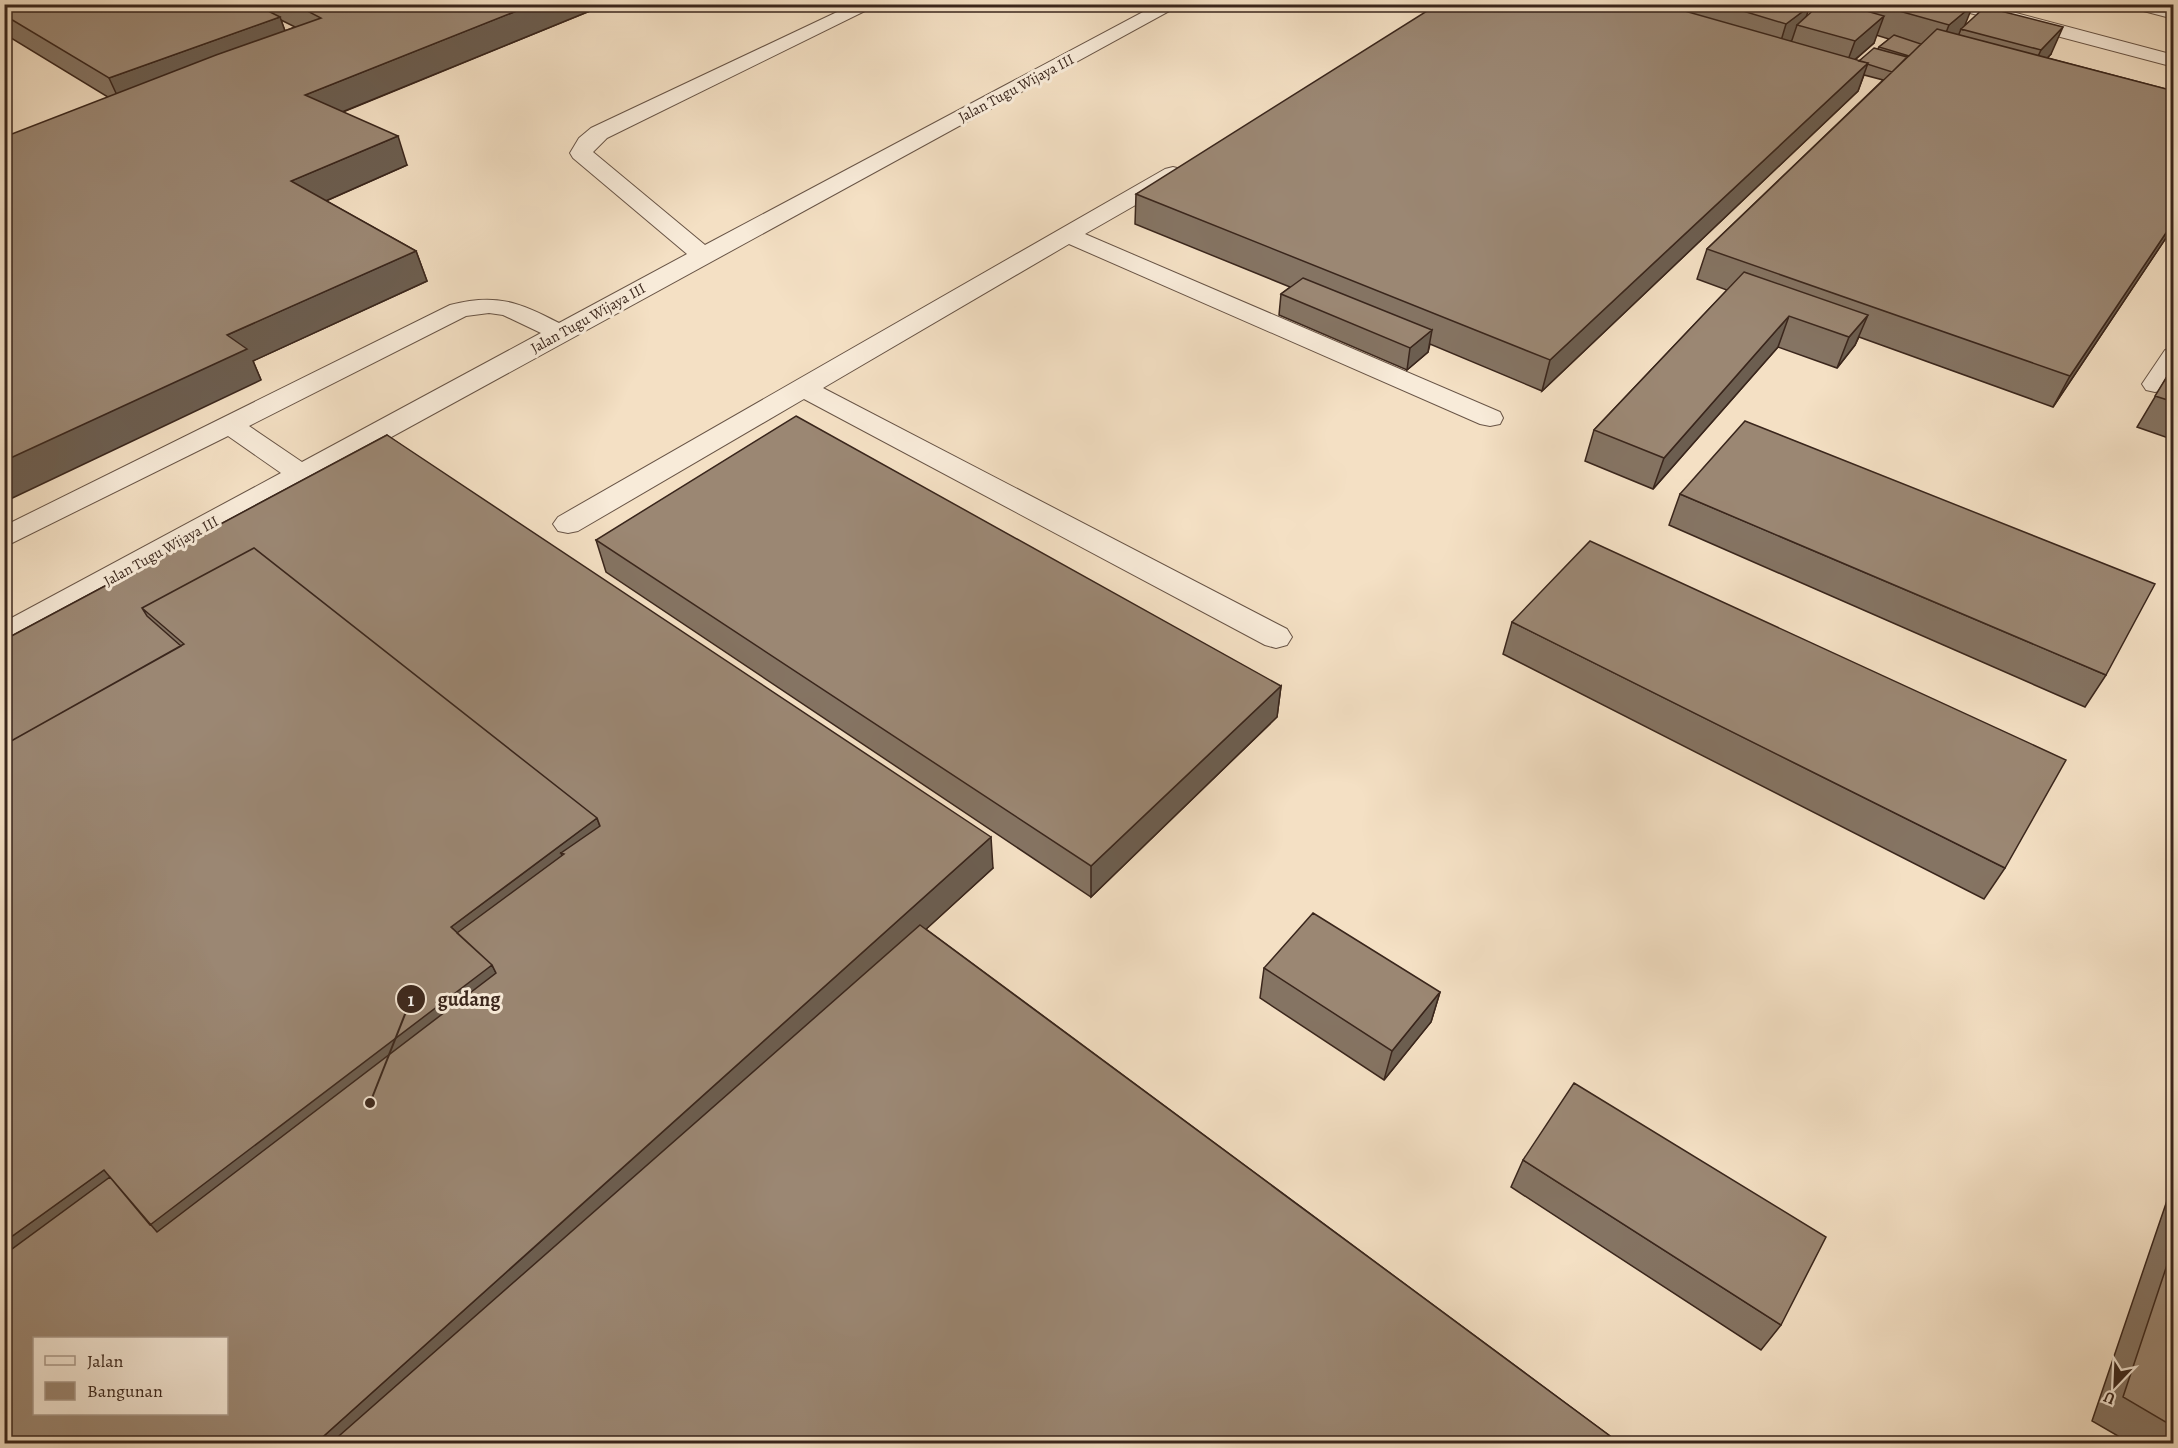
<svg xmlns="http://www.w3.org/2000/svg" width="2178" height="1448" font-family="Alegreya,serif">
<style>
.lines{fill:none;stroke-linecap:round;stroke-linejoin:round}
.minor-casing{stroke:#685446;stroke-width:2}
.minor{fill:#f8ebd9;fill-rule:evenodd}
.wall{fill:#857463;stroke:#3a261c;stroke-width:1.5;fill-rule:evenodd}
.shaded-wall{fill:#6c5e50;stroke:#3a261c;stroke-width:1.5}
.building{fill:#9b8773;stroke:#3a261c;stroke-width:1.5;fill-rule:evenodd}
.labels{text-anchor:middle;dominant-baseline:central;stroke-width:6;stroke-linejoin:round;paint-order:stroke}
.far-street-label{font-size:15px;fill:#3a261c;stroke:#f8ebd9}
.leader{fill:none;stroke:#3a261c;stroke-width:2}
.callout-dot{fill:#3a261c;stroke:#f8ebd9;stroke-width:2}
.mark-label{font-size:18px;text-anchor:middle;font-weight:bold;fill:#fff}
.callout-label{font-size:20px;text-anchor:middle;font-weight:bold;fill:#3a261c;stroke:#f8ebd9;stroke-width:6;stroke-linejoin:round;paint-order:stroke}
</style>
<rect width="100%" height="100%" fill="#f4e0c4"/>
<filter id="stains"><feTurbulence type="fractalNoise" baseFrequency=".00333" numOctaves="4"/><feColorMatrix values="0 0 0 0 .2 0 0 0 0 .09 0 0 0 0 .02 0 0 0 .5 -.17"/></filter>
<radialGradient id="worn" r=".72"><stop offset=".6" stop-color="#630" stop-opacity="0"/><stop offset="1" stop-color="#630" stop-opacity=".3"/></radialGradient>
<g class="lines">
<defs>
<path id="minor" d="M854,4H879L607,138L593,152L705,245L1158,4H1182L322,475L355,498L359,504L355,510C334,516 317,498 300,486L15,644L4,647V622L281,473L228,436L4,547V526L450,305C496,293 519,302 559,323L687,254L573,158L570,153L579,138L591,128ZM489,313L503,315L541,333L302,462L249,426L466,316Z
M1949,4H1982L2174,55V67L1951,8Z
M2130,4L2174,7V19L2132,8Z
M1173,167L1181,169L1184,174L1181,179L1085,234L1500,412L1503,418L1500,424L1490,426L1480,424L1069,244L823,388L1287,629L1292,637L1287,645L1276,648L1265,645L804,399L578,531L568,533L558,531L553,524L558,517L1165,169Z
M2174,347C2174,366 2175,374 2164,390L2155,392L2146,390L2142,384L2165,350Z"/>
</defs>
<use href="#minor" class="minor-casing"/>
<use href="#minor" class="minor"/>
</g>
<path class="wall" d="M16,4H607L343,112L407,165L326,201L416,251L427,281L253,361L261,380L108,97L11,38L4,25V8ZM281,20L295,27L285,31Z
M1667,4H1804L1806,17L1859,9L1861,4H1971L1964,27L1985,7L2051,54L2047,58L2174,91V226L2053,407L1859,337L1855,345L1837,368L1778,347L1653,489L1585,461L1594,430L1727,290L1697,279L1707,249L1883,80L1864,75L1858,91L1542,391L1430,344L1428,352L1407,370L1279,315L1281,294L1290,287L1135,224L1136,194L1667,6ZM1876,35L1889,39L1879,47L1878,49L1859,61L1855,60L1874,43Z
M2155,4H2174V9Z
M2174,365V440L2137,427Z
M387,435L993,868L926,929L1610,1436L4,640Z
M1680,494L2106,675L2085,707L1669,525Z
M596,540L1281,686L1277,717L1091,897L606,572Z
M1512,622L2005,868L1984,899L1503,654Z
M1264,968L1440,992L1431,1022L1384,1080L1260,998Z
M1523,1160L1781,1325L1761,1350L1511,1187Z
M2174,1180V1443H2130L2092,1421Z"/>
<path class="shaded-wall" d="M534,4H607L315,123L305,95Z
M1973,5L1963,30L1961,29L1959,34L1938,53L1949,25Z
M1810,6L1803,26L1797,25L1792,40L1778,51L1786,24Z
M1884,16L1874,43L1845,68L1855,41Z
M280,17L290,45L122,106L109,78Z
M2063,27L2051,54L2028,78L2041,50Z
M1868,63L1858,91L1542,391L1550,360Z
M398,136L407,165L303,211L291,181Z
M2174,221V226L2053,407L2070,376Z
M416,251L427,281L253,361L261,380L4,502V461L227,335Z
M1868,315L1855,345L1837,368L1849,337Z
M1789,316L1778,347L1653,489L1664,458Z
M1432,330L1428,352L1407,370L1410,348Z
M1281,686L1277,717L1091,897V866Z
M597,818L611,857L564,854L561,853L574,884L480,958L451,927Z
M991,837L993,868L364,1443H316Z
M492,965L511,1003L183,1258L4,1304V1242L104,1170Z
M1440,992L1431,1022L1384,1080L1392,1051Z"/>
<path class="building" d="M16,4H254L280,17L109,78L4,15V8Z
M294,4H534L305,95L398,136L291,181L416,251L227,335L247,349L4,461V137L216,55L321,18Z
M1438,4H1660L1868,63L1550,360L1136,194Z
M1720,4H1804L1810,6L1786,24Z
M1820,4H1842L1884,16L1855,41L1797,25Z
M1874,4H1971L1973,5L1949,25Z
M1985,7L2063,27L2041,50L1961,29Z
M1937,29L2174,91V221L2070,376L1707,249Z
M1894,35L1921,44L1909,56L1879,47Z
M1874,48L1907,57L1892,72L1867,64L1868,63L1859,61Z
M1744,272L1868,315L1849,337L1789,316L1664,458L1594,430Z
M1303,278L1432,330L1410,348L1281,294Z
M2174,365V402L2155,396Z
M796,416L1281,686L1091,866L596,540Z
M1745,421L2155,584L2106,675L1680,494Z
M387,435L991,837L316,1443H4V1255L110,1177L157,1232L496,973L492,965L457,933L564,854L561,853L600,826L597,818L254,548L142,608L147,616L181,646L4,745V640ZM34,1338H226V1413H34Z
M1590,541L2066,760L2005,868L1512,622Z
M254,548L597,818L451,927L492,965L150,1225L104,1170L4,1242V745L184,644L142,608Z
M1313,913L1440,992L1392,1051L1264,968Z
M920,925L1610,1436L1605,1443H331Z
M1574,1083L1826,1237L1781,1325L1523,1160Z
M2174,1244V1427L2123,1397Z"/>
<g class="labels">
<g class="far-street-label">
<text transform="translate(1016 88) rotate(-28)">Jalan Tugu Wijaya III</text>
<text transform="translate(588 318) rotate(-29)">Jalan Tugu Wijaya III</text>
<text transform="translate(161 551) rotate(-29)">Jalan Tugu Wijaya III</text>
</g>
</g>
<path class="leader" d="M370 1103L411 999"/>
<g class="callout-dot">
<circle cx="370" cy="1103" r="6"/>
<circle cx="411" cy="999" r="15"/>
</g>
<g class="mark-label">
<text x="411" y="1006">1</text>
</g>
<g class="callout-label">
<text x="469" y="1006">gudang</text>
</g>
<rect width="2178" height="1448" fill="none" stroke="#f4e0c4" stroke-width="24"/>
<rect x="6" y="6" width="2166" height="1436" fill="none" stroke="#3a261c" stroke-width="3"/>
<rect x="12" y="12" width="2154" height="1424" fill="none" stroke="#3a261c" stroke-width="1.5"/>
<rect x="33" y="1337" width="195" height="78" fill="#f8ebd9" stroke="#ac9c8d" stroke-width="1.5"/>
<rect x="45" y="1356" width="30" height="9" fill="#f8ebd9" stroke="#ac9c8d" stroke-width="1.5"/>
<text x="87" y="1367" font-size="18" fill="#3a261c">Jalan</text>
<rect x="45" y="1382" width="30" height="18" fill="#9b8773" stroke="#ac9c8d" stroke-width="1.5"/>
<text x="87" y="1397" font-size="18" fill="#3a261c">Bangunan</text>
<g transform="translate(2115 1385) rotate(203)" stroke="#f8ebd9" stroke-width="4.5" paint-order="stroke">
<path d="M0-4.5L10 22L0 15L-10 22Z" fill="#3a261c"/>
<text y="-9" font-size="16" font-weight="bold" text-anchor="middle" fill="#3a261c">U</text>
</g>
<rect width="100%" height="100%" filter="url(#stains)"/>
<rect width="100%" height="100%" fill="url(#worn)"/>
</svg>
